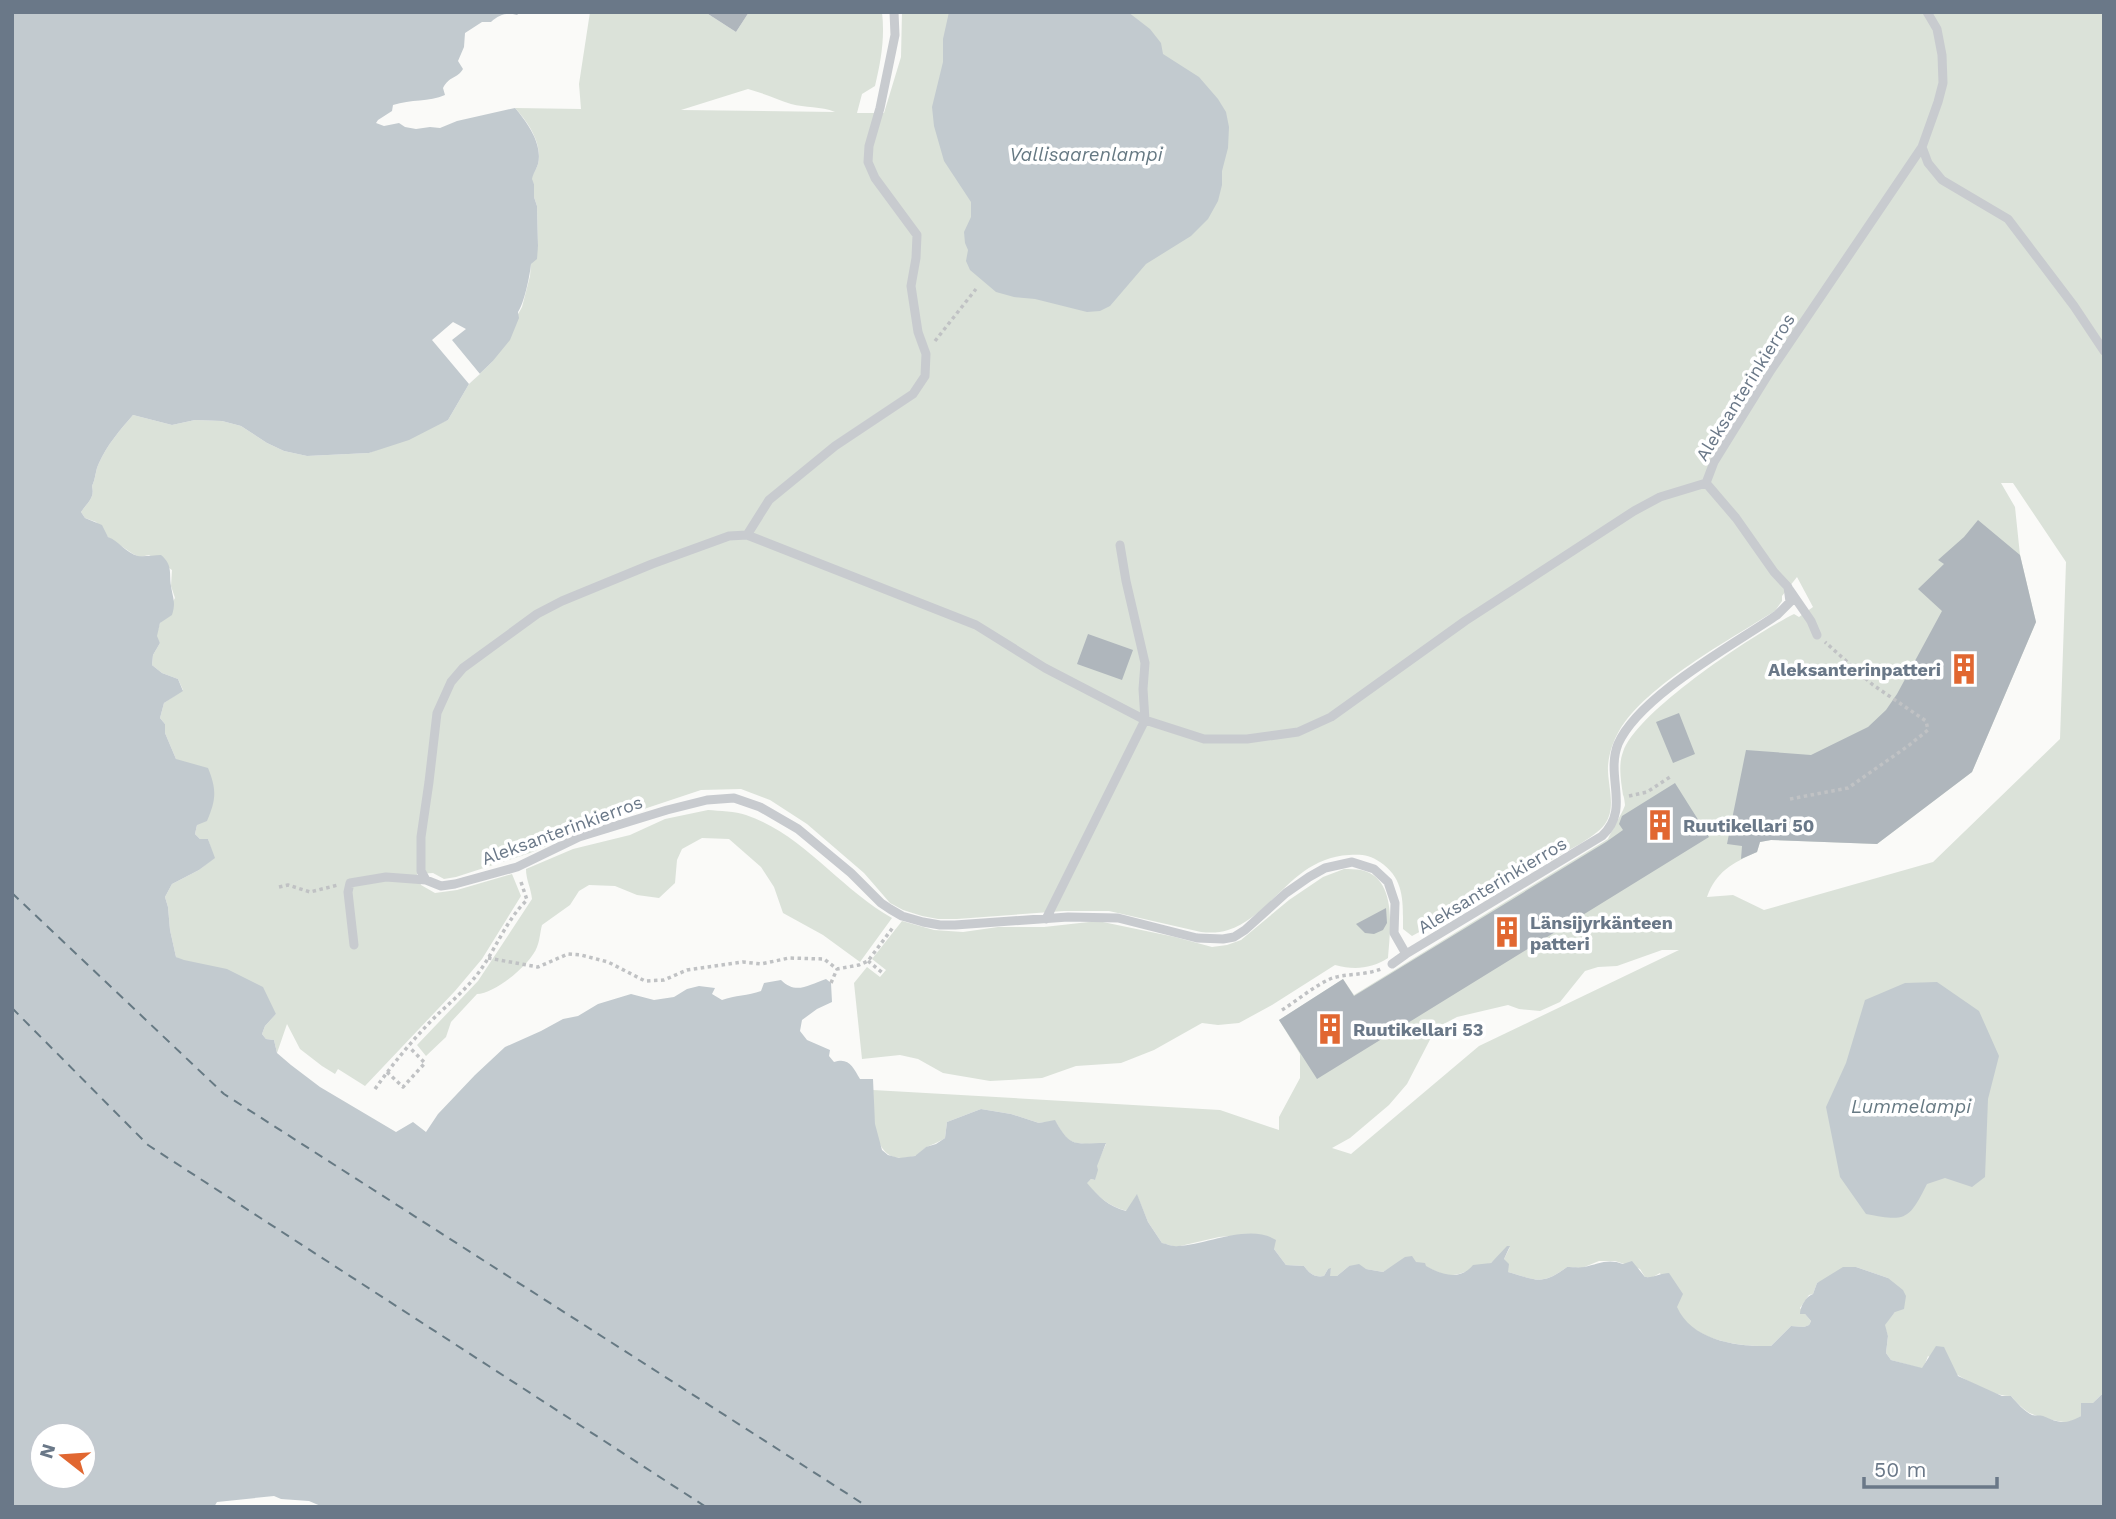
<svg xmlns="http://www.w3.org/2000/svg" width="2116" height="1519" font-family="'Work Sans',sans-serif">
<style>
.green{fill:#dbe2d9;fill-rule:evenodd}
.water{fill:#c2cacf;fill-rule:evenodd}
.pier{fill:#fafaf8}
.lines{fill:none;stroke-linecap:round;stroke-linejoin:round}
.ferry{stroke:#667983;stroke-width:2;stroke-dasharray:9 7;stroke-linecap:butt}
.building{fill:#afb6bc}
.path{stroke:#c0c2c4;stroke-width:3.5;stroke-dasharray:3.5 3.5;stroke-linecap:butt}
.service{stroke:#c8cbcf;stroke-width:9}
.labels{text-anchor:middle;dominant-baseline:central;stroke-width:7;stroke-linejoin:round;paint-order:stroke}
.street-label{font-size:18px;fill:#6a7888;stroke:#fff}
.poi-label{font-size:18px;font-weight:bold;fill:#6a7888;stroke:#fff;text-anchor:start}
.water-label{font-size:19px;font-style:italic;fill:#667983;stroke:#fff}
</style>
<rect width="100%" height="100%" fill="#fafaf8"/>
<path class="green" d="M590,12H705L736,32L749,12H882C885,38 881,61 875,86L862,94L857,113H884L901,57L902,12H2104V1395H2101C2092,1403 2083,1418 2071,1422C2064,1424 2033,1416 2028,1412C2022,1408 2016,1402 2011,1396C1988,1397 1948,1369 1928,1356L1923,1369L1891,1360L1886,1353L1888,1336L1884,1325L1895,1312L1888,1278L1856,1267L1817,1283L1813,1294L1809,1295L1800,1308L1811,1321L1809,1325L1804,1327L1791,1326L1771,1346C1742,1347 1702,1342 1682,1318C1675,1309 1666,1285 1660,1273L1651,1278L1645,1277L1640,1269L1615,1261H1599L1582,1268L1567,1267C1541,1286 1536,1280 1508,1272L1504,1259L1510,1247L1491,1263L1459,1274L1447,1276L1415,1262L1391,1267L1383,1272L1349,1266L1337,1276H1329L1331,1269H1328L1324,1276C1315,1278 1309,1273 1304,1266L1286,1265L1274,1249L1241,1235L1219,1237L1176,1247L1162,1243L1148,1222L1137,1195L1127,1211C1108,1206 1099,1197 1086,1183L1091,1179L1095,1180L1096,1166L1106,1144C1075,1143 1071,1149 1055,1121L1039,1123L1011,1114L981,1109L947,1122L945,1138C938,1143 932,1144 925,1148C922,1150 920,1153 917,1155C913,1157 906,1158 901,1158C871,1158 874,1111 873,1090L1220,1110L1279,1130V1117L1300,1078V1054L1279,1020L1343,979L1354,995L1608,839C1611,832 1624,810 1625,805C1625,804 1624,796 1623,795C1621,781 1618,765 1623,752C1637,711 1754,634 1794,614L1799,617L1813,607L1797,577L1782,596V601L1775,611C1729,640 1646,685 1619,731C1613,742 1609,753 1608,766C1607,784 1617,807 1605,824C1599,832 1589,838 1580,844L1412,936L1403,929C1403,902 1405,879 1380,862C1370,855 1361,854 1349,855C1292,858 1274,915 1228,930C1219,933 1210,933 1201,932L1109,911H1064L957,919H938L922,916L903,910L890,903L864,873L807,824L770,800L741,789L701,790L584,829L530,853L456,877L444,879L433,873L417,874L421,885L435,893L457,890L512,874L521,896L482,959L455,991L365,1086L338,1069L335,1074L322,1066L300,1049L287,1024L277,1053L274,1040L266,1039L262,1034L265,1026L276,1014L176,957L170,930L168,907L165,897L172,884L199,870L214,858L208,839H200L195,834L197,825L176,759L165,733V724L160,718L164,703L183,690L178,679L162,673L152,665L153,655L160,643L156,636L160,623L175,598L171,586L172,570L149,555L140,557L133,554L108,537L96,522L85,518L81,512C88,502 95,498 92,486C96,478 95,471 99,463C107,445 120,430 133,415L172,425L195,420L222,421L241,426L267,443L284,451L307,456L369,453L448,420L469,384L492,362L522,307L530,276L531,264L538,246L537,206L534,197V184L531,179C533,174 537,168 538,164C543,144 528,122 515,108L581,109L579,84ZM748,89C763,93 776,99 791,104C805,108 821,106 835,112L681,110ZM2001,483H2013L2066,562L2060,739L1933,862L1764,910L1733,895L1707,897C1716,872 1732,863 1757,852L1760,842L1771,840L1877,844L1972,772L2036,622L2020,555L2015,507ZM1662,950H1679L1479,1046L1351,1154L1332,1148L1350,1138L1389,1105L1407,1084L1436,1028L1457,1017L1508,1005L1519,1009L1540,1011L1560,1002L1585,971L1598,967L1617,966Z
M708,810C720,811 735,811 746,815C804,835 840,889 892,918L860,962L823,935L783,913L774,887L761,867L729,839L702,838L682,849L677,860L675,883L659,898L637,895L615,886L589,885L579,891L570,905L542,925C540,932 540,940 537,947C531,964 495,994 477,994L451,1022L446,1037L426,1056L417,1045L478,981L532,899C531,888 526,880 526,869L573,849L630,835L665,819Z
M1344,869C1349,869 1356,869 1361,870C1398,878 1390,930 1388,958C1371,969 1354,970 1335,965L1272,1005L1239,1023L1218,1025L1202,1023L1154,1050L1121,1063L1076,1066L1042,1078L990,1081L943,1073L918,1059L900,1055L862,1059L854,983L867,967L880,977L886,970L872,959L902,921L934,930L963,932L998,927H1044L1098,921L1175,937L1212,947L1227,945L1241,940L1289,900L1323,877Z"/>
<path class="water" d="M12,12H520L517,15C506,12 499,15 491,22H482L465,33L464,47L458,61L463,69C457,79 449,76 443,88L445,95C429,102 411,99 393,105L392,111L378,120L376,123L384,126L399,123L405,127L416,129L430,127L440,128L457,121L515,108C527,122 543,144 538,164C537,168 533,174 532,179L534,184V197L537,206L538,246L537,259L531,264C530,275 524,304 518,312L519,318L510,340L492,362L469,384L448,420L409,440L369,453L307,456L284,451L267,443L241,426L222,421L195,420L172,425L133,415C120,430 107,445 99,463C95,471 96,478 92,486C95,498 88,502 81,512L85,518L102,525L108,537C119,541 126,553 138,556C144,557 154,555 161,555C173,565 169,573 171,586C173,599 176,602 172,615L160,623L157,636L160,643L153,655L152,665L162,673L178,679L183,691L164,703L160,718L165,724V733L176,759L208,768C217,790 216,800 207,821L197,825L195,834L200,839H208L215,858L199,870L172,884L165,897L168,907L170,930L176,957L184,960L227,969L263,987L276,1014L265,1026L262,1034L266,1039L274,1040L277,1053L291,1065L320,1087L396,1132L413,1122L426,1132L438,1114L475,1075L505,1047L541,1031L563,1019L578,1016L598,1004L631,994L654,1000L674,997L687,989L699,986L715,988L712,994L722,1000C735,995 748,996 761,991L764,983L781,980C796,995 808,985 826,979L831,983L832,1002L817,1009L802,1020L800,1031L807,1040L830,1050L829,1056L834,1062C849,1057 853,1067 860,1079H873L875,1124L882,1150L888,1155L899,1158L915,1156L926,1147L936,1144L945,1138L947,1122L981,1109L1011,1114L1039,1123L1055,1120C1071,1149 1075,1143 1106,1143L1097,1166L1098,1170L1095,1180L1091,1179L1087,1183C1099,1197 1108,1206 1126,1211L1137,1194L1148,1222L1162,1243C1167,1244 1173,1247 1178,1246C1207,1245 1249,1223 1276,1240L1274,1249L1286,1265L1304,1266C1309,1273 1315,1278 1324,1276L1328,1269L1331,1268L1330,1276H1337L1349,1266L1359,1264L1366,1269L1383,1272L1405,1257L1412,1256L1416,1262L1425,1263L1426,1266C1442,1275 1460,1281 1473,1265L1491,1263L1507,1246H1510L1504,1259L1509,1264L1508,1272C1537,1280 1541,1286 1567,1267C1572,1267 1579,1268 1584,1267C1598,1264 1608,1258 1623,1264L1632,1261L1645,1277C1654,1278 1661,1273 1669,1273L1683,1294L1677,1307C1692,1341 1738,1347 1771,1346L1791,1326L1804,1327L1809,1325L1811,1321L1805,1314H1800C1800,1307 1806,1296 1813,1294L1817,1283L1843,1267H1856L1888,1278L1903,1290L1906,1296L1904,1309L1895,1312L1885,1325L1888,1336L1886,1353L1891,1360L1922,1368L1936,1346L1944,1347L1958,1376L2002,1396H2011C2016,1402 2025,1412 2032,1415C2036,1416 2040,1415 2043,1416C2059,1423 2065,1425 2081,1416V1403H2093L2101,1395H2104V1507H323L309,1501L281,1499L274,1496L217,1502L214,1507H12ZM42,1435H84V1477H42Z
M949,12H1091L1095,14L1099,12H1128L1150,29L1161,43L1163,54L1199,77L1218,99L1226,112L1229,127L1228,148L1222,171V185L1218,201L1208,219L1191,236L1146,264L1110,306L1100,311L1087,312L1035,299L1014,297L996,292L970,270L966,261L968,250L965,243L964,232L971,217V202L944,161L934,126L932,107L943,62V39Z
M1937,982L1979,1011L1999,1056L1988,1099L1985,1177L1972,1187L1945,1178L1927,1184C1909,1220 1906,1222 1866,1214L1840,1177L1826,1107L1846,1063L1865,1000L1905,983Z"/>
<path class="pier" d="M453,322L466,329L452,340L480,374L469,384L432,340Z"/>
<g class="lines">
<path class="ferry" d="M12,893L224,1094L868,1507
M12,1008L148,1145L706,1507"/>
</g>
<path class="building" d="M705,12H749L736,32Z
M1978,520L2020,555L2036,622L1972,772L1877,844L1771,840L1760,842L1757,852L1741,859L1742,846L1727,844L1746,750L1811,755L1868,727L1886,710L1897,694L1942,611L1918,589L1944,564L1938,560L1964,537Z
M1088,634L1133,650L1122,680L1077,664Z
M1679,713L1695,754L1673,763L1656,722Z
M1675,783L1709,837L1317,1079L1279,1020L1343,979L1354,996L1606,842L1623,830L1619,824L1622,816Z
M1386,908L1387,923L1383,930L1374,934L1365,933L1356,924Z"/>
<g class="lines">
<path class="path" d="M935,341L976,289
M1629,796L1647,792L1670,777
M1790,799L1848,788L1908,746L1928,730L1926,721L1873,685L1825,642
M279,887L288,885L310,892L338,885
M488,958L538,967L568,954L581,955L608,962L645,981L664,980L687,970L743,962L761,964L789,958L824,959L837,969L859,965L868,961L894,926
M868,961L884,974
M831,983L837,969
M1282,1010C1298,1000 1314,986 1330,979C1345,973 1363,976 1381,969
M387,1072L403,1087L425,1063L409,1047
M375,1089C394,1062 415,1037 438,1014C451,1002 465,990 476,976C495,952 505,921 527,900L520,879"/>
<path class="service" d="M894,12L895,35L880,108L869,146L868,162L875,178L917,235L916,258L911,286L918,332L926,354L925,376L913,394L835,446L769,500L747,535L729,536L652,564L562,601L537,614L463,668L451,682L437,713L429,782L421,837V871L426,880L441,886L455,884L517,867L579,837L667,810L707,800L734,798L760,807L798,829L851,873L881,903L890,909L902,916L923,922L940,925H955L1068,917L1118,918L1197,938L1223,939L1234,937L1245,930L1286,893L1309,877L1325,868L1352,862L1374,869L1388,882L1395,903L1394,933L1406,954
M1927,12L1937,29L1942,55L1943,83L1938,102L1922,147L1928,163L1942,180L2008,219L2074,306L2104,351
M1706,483L1714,462L1771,370L1922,147
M747,535L976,625L1045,668L1145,720L1204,739H1247L1298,732L1331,717L1465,621L1634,511L1660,497L1706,483
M1789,589L1811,621L1817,635
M1046,919L1145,720L1143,689L1145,663L1126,581L1120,545
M354,945L348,892L350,883L386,877L426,880
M1392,964L1406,954L1602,836C1631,809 1605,777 1618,744C1639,696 1733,645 1777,615L1790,602L1788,587L1774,572L1736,518L1706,483"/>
</g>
<defs>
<symbol id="building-bare" viewBox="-9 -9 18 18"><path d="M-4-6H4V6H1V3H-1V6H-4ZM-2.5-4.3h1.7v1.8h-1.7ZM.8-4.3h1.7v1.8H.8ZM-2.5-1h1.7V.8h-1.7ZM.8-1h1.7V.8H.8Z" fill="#e16731" stroke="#fff" stroke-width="2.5" paint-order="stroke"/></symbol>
</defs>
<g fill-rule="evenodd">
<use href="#building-bare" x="1942" y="647" width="44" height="44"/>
<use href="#building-bare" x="1638" y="803" width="44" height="44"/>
<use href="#building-bare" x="1485" y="910" width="44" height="44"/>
<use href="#building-bare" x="1308" y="1007" width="44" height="44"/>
</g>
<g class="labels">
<g class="street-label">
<text transform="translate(1745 387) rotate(-58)">Aleksanterinkierros</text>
<text transform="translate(562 830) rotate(-20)">Aleksanterinkierros</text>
<text transform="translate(1492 885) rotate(-31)">Aleksanterinkierros</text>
</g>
<g class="poi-label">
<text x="1941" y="669" text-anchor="end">Aleksanterinpatteri</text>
<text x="1683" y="825">Ruutikellari 50</text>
<text x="1530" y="922">Länsijyrkänteen<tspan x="1530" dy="21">patteri</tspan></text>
<text x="1353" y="1029">Ruutikellari 53</text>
</g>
<g class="water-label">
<text x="1086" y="154">Vallisaarenlampi</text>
<text x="1911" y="1106">Lummelampi</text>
</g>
</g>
<rect width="2116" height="1519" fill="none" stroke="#6a7888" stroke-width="28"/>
<g transform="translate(63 1456) rotate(287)"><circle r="33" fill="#ffffff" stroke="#c3c9cf" stroke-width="2"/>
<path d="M0-5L12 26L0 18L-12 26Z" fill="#e16731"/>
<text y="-10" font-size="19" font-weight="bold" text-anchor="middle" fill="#6a7888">N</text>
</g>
<path d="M1864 1477v10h133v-10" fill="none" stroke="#6a7888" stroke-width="3.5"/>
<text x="1874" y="1477" font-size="21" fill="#6a7888" stroke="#ffffff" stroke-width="5" paint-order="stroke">50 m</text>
</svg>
